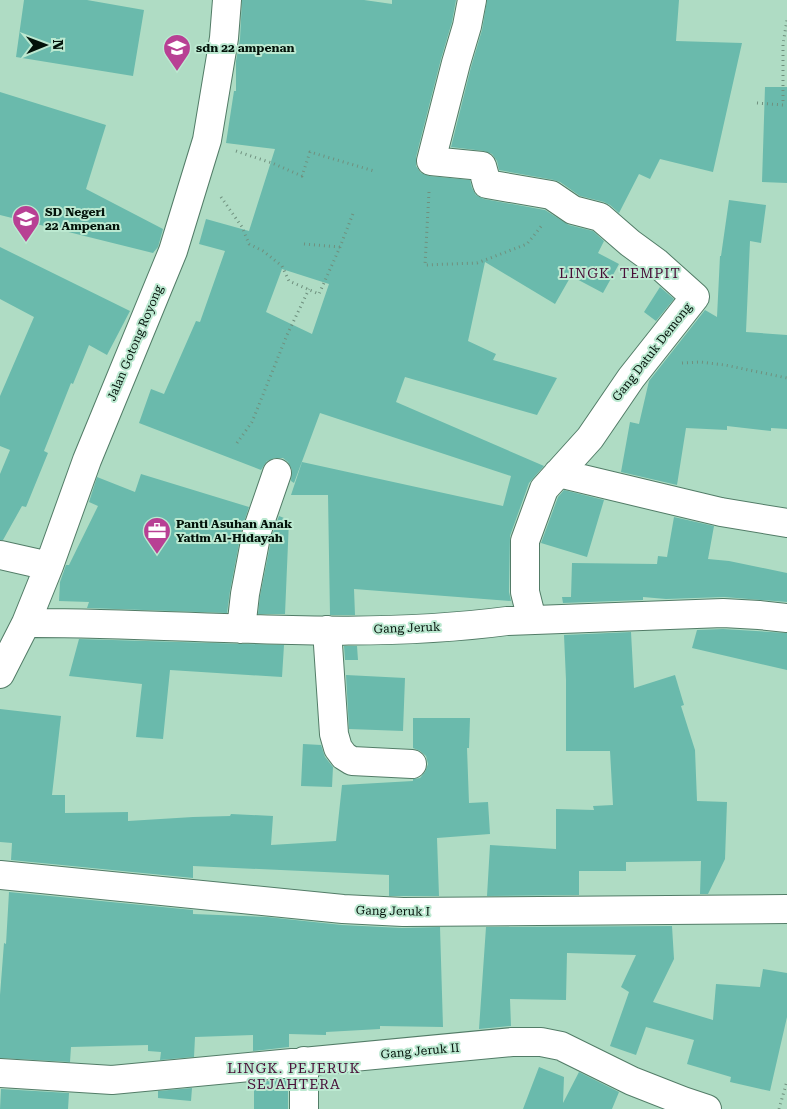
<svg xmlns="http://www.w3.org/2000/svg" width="787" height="1109" font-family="'Roboto Serif',serif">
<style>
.building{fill:#6abaac;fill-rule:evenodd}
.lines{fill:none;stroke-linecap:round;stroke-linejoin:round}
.street-casing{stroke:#527c67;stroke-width:30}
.path{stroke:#6f907e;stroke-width:3;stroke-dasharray:1 4;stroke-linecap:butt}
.street{stroke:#fff;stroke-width:28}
.labels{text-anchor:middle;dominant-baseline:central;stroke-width:4;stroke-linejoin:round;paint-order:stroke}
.poi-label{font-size:12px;font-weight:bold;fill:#03120a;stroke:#bce9d1;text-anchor:start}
.street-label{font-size:12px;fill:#03120a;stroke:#bce9d1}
.neighbourhood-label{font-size:14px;letter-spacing:1px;fill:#490f38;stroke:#bce9d1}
</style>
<rect width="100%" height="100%" fill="#afdcc4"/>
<path class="building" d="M24,0H87L144,10L133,76L16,57Z
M242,0H364L392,4V0H456L452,22L441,59L416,157V166L421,173L429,176L470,180L472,188L476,195L484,199L545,210L569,225L593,231L604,241L598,253L619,264L603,293L571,276L555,304L485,262L468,341L496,354L493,360L557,378L537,415L405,377L396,402L544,466L529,483L510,536L509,592L511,601L354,589L355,615H330L328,495H291L302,462L503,506L511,476L320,413L294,483L291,481L292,470L288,462L283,458H275L267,461L261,470L139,423L151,389L164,394L196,321L200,322L225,251L199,244L206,219L249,231L275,149L226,143L234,91H236V61L240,39ZM282,269L329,284L312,334L266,312Z
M487,0H679L676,41L742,43L713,172L660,159L650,179L639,174L619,213L610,205L604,202L580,196L560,182L554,180L499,170L497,161L492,154L484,151L451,147L471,67L482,30Z
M765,87H787V183L762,182Z
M0,92L106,125L86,189L163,229L158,247L153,253L0,215Z
M729,200L766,205L761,243L750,241L746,332L787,335V429L771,428V431L727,426V430L686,428L677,485L621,472L630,422L639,424L649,381L705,310L717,317L720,256H721Z
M0,247L130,311L107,355L89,345L73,384L71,383L44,451L48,453L26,507L22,506L3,540H0V474L10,450L0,446V396L34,317L0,299Z
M660,287L674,299L656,321L644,312Z
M141,474L249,507L242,528L230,591L227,613L87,608L89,602L59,601L60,582L66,565H69L98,506L89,502L97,477L135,492Z
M564,490L604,500L587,557L541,543L558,497Z
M279,516L289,520L285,614H258L260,596L272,535Z
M674,517L714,526L708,559L729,561L787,573V602L724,597L666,599L643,597V600L563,603L562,597H571L572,563L657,564L658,556L667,557Z
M723,629L787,633V670L692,648L697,630Z
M631,632L634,688L675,675L684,705L681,706L695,750L697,801L727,802L725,859L708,894H700L701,861L626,862V871H579V895L487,896L490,845L556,849V809L594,810L593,806L613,805L610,751H566V680L564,635Z
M79,639L284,645L282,677L170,670L163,739L136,737L142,684L69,676Z
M344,646H357L358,660H345Z
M346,675L405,678L403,731L349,729Z
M0,709L61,716L52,795H65V813L128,812V821L193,817L230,816L231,814L273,816L271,845L336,841L342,785L413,781V779L420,778L425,772L428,764L426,756L420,751L413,748V718H470L469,748H467L469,803L488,802L490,834L437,838L439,896H389V875L193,866V878L11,860L12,843L0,842Z
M303,744L321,745L325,757L333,767L332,787L301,786Z
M9,892L193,910V914L267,917L342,925L402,928L440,927L443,1027L380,1026V1029L326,1032V1035L289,1034V1047L253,1051V1035L195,1037L194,1057L160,1060L161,1052L148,1051V1045L71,1047L70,1062L0,1058V995L4,943L6,944Z
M672,926L674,959L653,1002L713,1020L716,984L760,987L763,969L787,973V1017L770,1091L730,1082L731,1077L687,1064L694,1040L646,1027L636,1055L610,1046L629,992L621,987L636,955L567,953L566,1000L510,999L511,1026L479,1029L486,927Z
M539,1067L564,1077L563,1103L579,1072L619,1092L612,1109H523Z
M288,1079V1109H254V1082Z
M192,1088L191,1101L158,1098V1091Z
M1,1089L69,1093L68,1109H0Z"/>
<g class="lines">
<defs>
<path id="street" d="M472,0L467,26L456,63L431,161L482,166L487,184L551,195L573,210L600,217L630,243L656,262L695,297L631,378L590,438L544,489L525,541V592L532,620
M558,473L721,512L787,523
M0,555L49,566
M26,623C186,622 348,642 507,621L723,613L759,615L787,618
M241,629L245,594L257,531L277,473
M327,630L334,734L338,748L344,756L352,761L412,764
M0,674L26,623L49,566L87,460L173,251L207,140L224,38L227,0
M0,875L343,909L403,912L787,909
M0,1073L112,1080L512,1042H541L561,1046L632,1081L683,1101L707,1109
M304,1109V1061"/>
</defs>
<use href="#street" class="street-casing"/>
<path class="path" d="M757,103L783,105V44L787,20
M236,151L272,163L302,176L310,152L374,171
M429,192L425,265L477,263L527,244L543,224
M221,197L242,227L249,244L263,251L282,266L289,281L319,294L340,247L354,211
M304,244L340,247
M682,363L700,362L725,365L787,378
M237,443L252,422L287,335L309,289
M779,1109L787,1081"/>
<use href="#street" class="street"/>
</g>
<defs>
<symbol id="school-pin" viewBox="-11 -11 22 30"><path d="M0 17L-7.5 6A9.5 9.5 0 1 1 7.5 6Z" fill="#b84094" stroke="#bce9d1"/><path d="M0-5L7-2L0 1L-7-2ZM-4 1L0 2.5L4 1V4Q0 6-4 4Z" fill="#fff"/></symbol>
<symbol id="office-pin" viewBox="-11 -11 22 30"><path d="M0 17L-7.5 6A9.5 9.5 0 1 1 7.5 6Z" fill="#b84094" stroke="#bce9d1"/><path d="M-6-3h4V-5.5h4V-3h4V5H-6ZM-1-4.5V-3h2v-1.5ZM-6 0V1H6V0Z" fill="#fff"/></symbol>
</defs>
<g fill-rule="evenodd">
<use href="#school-pin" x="161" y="32" width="32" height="43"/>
<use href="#school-pin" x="10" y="203" width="32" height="43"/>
<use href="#office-pin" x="141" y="515" width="32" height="43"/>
</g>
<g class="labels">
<g class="poi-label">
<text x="196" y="48">sdn 22 ampenan</text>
<text x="45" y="212">SD Negeri<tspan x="45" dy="14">22 Ampenan</tspan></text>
<text x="176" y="524">Panti Asuhan Anak<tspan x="176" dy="14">Yatim Al-Hidayah</tspan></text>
</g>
<g class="street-label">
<text transform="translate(135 343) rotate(-67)">Jalan Gotong Royong</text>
<text transform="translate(652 352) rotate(-52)">Gang Datuk Demong</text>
<text transform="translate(407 628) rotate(-2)">Gang Jeruk</text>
<text transform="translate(393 911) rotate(1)">Gang Jeruk I</text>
<text transform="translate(420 1051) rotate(-5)">Gang Jeruk II</text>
</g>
<g class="neighbourhood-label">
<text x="620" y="273">LINGK. TEMPIT</text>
<text x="294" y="1068">LINGK. PEJERUK<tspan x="294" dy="16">SEJAHTERA</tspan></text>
</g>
</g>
<g transform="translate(45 45) rotate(89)" stroke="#bce9d1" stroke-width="4" paint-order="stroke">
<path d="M0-4L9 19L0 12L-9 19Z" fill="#03120a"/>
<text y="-8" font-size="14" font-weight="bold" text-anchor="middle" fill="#03120a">N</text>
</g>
</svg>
